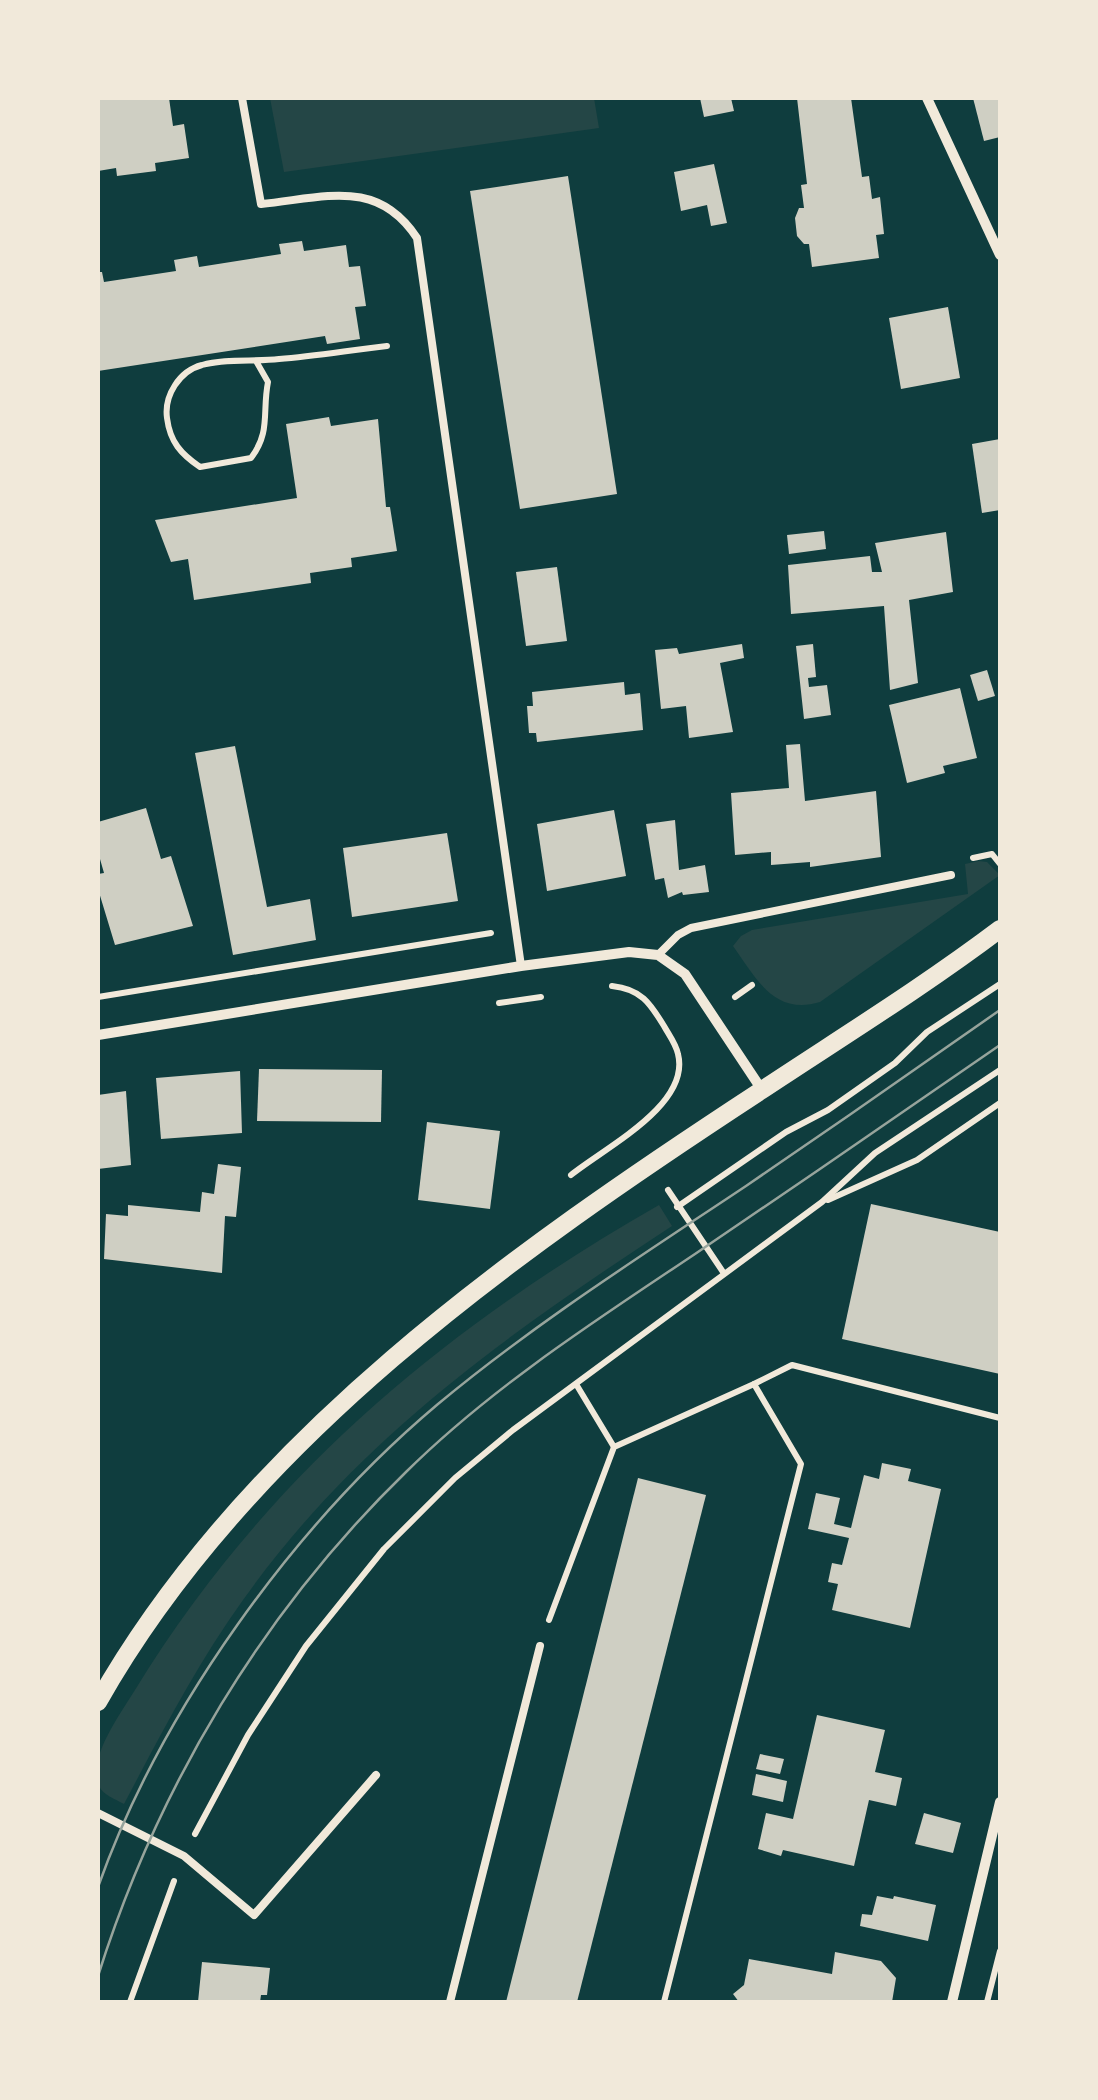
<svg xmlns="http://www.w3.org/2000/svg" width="1098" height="2100" font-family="'Alegreya Sans',sans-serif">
<rect width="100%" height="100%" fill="#0f3d3e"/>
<g fill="#244646">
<polygon points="270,98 594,98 599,128 284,172"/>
<path d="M979 861 987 862 1000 875 820 1002C774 1016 756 978 733 946L741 936 752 930 968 894 965 864Z"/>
<path d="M659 1205 672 1226C509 1333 358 1438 243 1600 197 1664 161 1734 124 1804 115 1799 103 1795 99 1786 86 1760 121 1713 135 1690 265 1477 444 1328 659 1205Z"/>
</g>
<g fill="#cfcfc3">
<polygon points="98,98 169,98 173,126 184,124 189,158 155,163 156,171 117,176 116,168 98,171"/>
<polygon points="700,98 731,98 734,111 704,117"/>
<polygon points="797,98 851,98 862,177 869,176 872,199 880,197 884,234 876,235 879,258 812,267 809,244 804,244 797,236 795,218 799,208 804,208 801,185 807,184"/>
<polygon points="973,98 1000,98 1000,137 984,141"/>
<polygon points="714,164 727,223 711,226 707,205 681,211 674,172"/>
<polygon points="568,176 617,494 520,509 470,191"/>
<polygon points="302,241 304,251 346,245 349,267 360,266 366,306 355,307 360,339 327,344 325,336 98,371 98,272 102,272 104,282 176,271 174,260 197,256 199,267 281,254 279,244"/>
<polygon points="948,307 960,378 901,389 889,318"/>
<polygon points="329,417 331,426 378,419 386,507 390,507 397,551 351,558 352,567 310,573 311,583 194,600 188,559 171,562 155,520 297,498 286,424"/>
<polygon points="1000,439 1000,510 982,513 972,444"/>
<polygon points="824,531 826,549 789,554 787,535"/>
<polygon points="946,532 953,592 909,600 918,683 890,690 884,606 791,614 788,565 870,556 872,572 882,572 875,543"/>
<polygon points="557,567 567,641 526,646 516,572"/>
<polygon points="742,644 744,658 720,663 733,732 689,738 686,706 661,709 655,650 677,648 679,654"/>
<polygon points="813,644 816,677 808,678 809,687 827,685 831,715 804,719 796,646"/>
<polygon points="987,670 995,696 978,701 970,675"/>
<polygon points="624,682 625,695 640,693 643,730 537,742 536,733 529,733 527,706 533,706 532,692"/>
<polygon points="960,688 977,758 943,766 945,773 907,783 889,705"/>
<polygon points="800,744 805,801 876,791 881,857 810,867 810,862 771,865 771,852 735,855 731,793 789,788 786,745"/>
<polygon points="235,746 267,907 310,899 316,940 233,955 195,753"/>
<polygon points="146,808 161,859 171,856 193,926 115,945 98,889 98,874 104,873 98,852 98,822"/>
<polygon points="614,810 626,876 547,891 537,824"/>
<polygon points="675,820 679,870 705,865 709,892 683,895 682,892 668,898 664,878 655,880 646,824"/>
<polygon points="447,833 458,901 352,917 343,848"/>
<polygon points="259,1069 382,1070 381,1122 257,1121"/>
<polygon points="240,1071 242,1133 161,1139 156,1078"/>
<polygon points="126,1091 131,1165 98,1169 98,1095"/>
<polygon points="427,1122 500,1131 490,1209 418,1200"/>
<polygon points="218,1164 241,1167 236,1217 225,1216 222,1273 104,1259 106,1214 128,1216 128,1205 200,1212 202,1192 214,1194"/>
<polygon points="871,1204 1000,1232 1000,1374 842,1339"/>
<polygon points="882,1463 911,1469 908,1481 941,1489 910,1628 832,1610 838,1584 828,1582 832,1563 842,1565 849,1538 808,1529 816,1493 840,1498 834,1524 851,1528 864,1475 879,1479"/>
<polygon points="638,1478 706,1495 577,2002 506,2002"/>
<polygon points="817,1715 885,1730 875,1772 902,1778 896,1806 869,1800 854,1866 783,1850 781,1856 758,1849 766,1813 793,1819"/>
<polygon points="760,1754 784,1759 780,1774 756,1769"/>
<polygon points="756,1774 787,1781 783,1802 752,1795"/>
<polygon points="924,1813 961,1823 953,1853 915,1844"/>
<polygon points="877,1896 893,1899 894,1896 936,1905 928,1941 860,1926 862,1914 872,1915"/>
<polygon points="835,1952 881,1961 896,1978 892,2002 739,2002 733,1994 744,1985 749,1959 832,1974"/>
<polygon points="202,1962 270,1968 267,1995 261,1995 260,2002 198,2002"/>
</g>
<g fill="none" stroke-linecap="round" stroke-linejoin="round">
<g stroke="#f1e9da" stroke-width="6">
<path d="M256 361 268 382C262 412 271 432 251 458L200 467C181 454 170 442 167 418 164 396 179 371 202 365 225 358 255 362 279 359 315 356 351 350 387 346"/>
<polyline points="973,858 992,854 1000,864"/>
<polyline points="98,997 491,933"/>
<polyline points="735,997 752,985"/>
<polyline points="499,1003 541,997"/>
<path d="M571 1175C604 1148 691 1105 678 1054 676 1044 669 1035 664 1026 650 1003 641 989 612 986"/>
<polyline points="668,1190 723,1272"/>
<polyline points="828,1200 917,1160 1000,1103"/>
<polyline points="677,1207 786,1132 828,1110 895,1063 927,1032 1000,984"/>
<polyline points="576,1384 614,1447"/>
<polyline points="549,1620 614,1447 754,1384"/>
<polyline points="195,1834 248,1735 306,1646 384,1549 455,1478 513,1430 822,1202 875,1153 1000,1070"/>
<polyline points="130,2002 174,1881"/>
<polyline points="664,2002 801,1464 754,1384 792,1365 1000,1418"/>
<polyline points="987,2002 1000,1951"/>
</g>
<g stroke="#f1e9da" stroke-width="8">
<path d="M242 98 261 204C324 198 377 177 417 238L521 966"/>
<polyline points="658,955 678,935 691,928 951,875"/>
<polyline points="98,1813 184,1856 254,1915 376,1775"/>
<polyline points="450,2002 540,1646"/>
</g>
<g stroke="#f1e9da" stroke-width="10">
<polyline points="927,98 1000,255"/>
<polyline points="98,1035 521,966 629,952 658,955 685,974 762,1090"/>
<polyline points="952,2002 1000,1802"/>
</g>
<path stroke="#f1e9da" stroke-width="18" d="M98 1702C246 1440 514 1252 762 1090 842 1037 923 987 1000 929"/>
<g stroke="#97a49c" stroke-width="2.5">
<path d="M98 1887C161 1710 294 1525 438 1404 534 1324 641 1256 746 1186 831 1128 916 1069 1000 1010"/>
<path d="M98 1976C158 1786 263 1611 406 1472 492 1387 595 1321 695 1254 797 1185 899 1115 1000 1045"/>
</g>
</g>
<rect width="1098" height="2100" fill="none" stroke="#f1e9da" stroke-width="200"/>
</svg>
